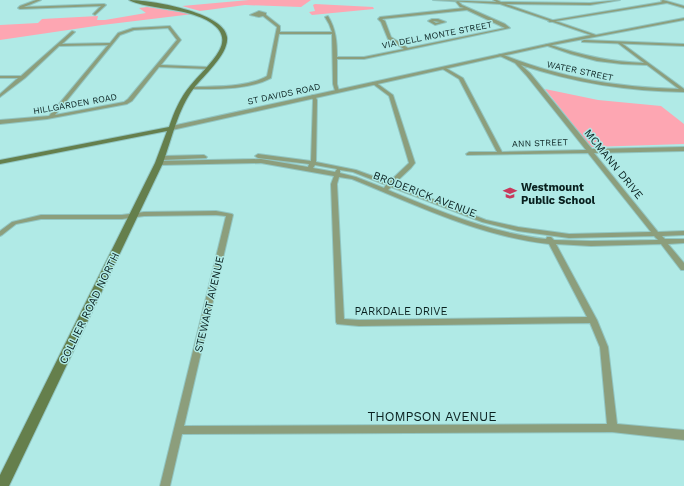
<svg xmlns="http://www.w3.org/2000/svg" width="684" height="486" font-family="'Work Sans',sans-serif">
<rect width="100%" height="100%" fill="#b0eae6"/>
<g fill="#fda6b2">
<polygon points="249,0 311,0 301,7 245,5 200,11 182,6"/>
<polygon points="315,4 373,7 374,9 312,15 309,12 315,11 313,5"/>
<polygon points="147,7 193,14 102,25 0,40 0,25 38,23 42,19 98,16 97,20 105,20 146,13 139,8"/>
<polygon points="545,89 598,100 661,106 684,124 684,144 591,147"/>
</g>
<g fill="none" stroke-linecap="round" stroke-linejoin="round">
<g stroke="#92c6c2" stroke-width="2">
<g id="minor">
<polygon points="36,0 41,0 24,7 104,4 106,5 95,15 93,14 101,6 20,9 18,8 20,6"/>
<polygon points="493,0 497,0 501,2 590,3 620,0 590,5 500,4"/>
<polygon points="663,0 684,6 684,8 667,3 550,22 548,21 662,2 661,1"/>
<path d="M458 1 462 5 505 24 510 28 364 59H337V84L339 91 337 92 335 91 333 84 332 34H279L271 78C249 90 215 89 191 89L189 88 191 87C214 86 247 88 267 76L277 27 263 16 259 17 250 15 259 11 266 13V15L280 26V32H332L329 24 325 17 328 16C336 29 337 42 337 57H364L404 49 388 39 381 22 378 19 380 17 464 8 460 7 456 2ZM467 10 505 28 408 48 391 37 385 21 382 19Z"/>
<path d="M432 19H438L446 22 435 25 428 21ZM433 21 440 22 436 23Z"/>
<path d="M170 26 181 40 161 65 208 67 210 68 209 69 159 67 132 101 127 104 47 119 0 124V120L49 116 108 45 59 46 25 78 0 97V94L18 78H0V76H21L72 31 75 32 62 44 110 43 118 33 133 28ZM168 28 177 40 128 99 124 102 55 115 120 35 134 30Z"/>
<path d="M620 42 684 89V92C627 91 575 83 521 65L530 73 592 149 684 147V151L594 153 658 232 684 231V235L662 236 665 239H684V243L668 244 684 263V270H681L661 244 591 246 556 244 597 320 608 347 617 424 684 430V440L612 432 182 434 170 486H160L226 216 216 215 144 216 122 219H41L16 224 2 235 0 236V231L12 222 41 215H122L144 212 216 211 232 214 233 215 184 426 607 424 600 347 590 323 359 326 337 324 336 322 331 184 334 176 261 163 159 165 156 163 159 161 261 159 308 167 309 164 258 158 255 156 258 154 311 161 313 100 311 96 313 95H315L317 100 316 162 356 170 389 182 409 163 389 96 373 84V82H375L393 95 415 163 411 168 394 184 486 220 518 227 569 234 651 232 588 153 467 155 466 154 469 152H497L459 79 441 68 444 67 463 78 502 152 586 150 526 75 515 63 498 55 501 54C561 78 615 87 679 89L647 65 622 64 597 61 571 54 545 45 548 44C580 55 610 62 644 63L619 44 618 43ZM315 165 337 169 335 172 313 168ZM340 170 353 172 386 185 384 188 356 177 340 173ZM339 177 352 179C416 205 479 236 549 244L587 317 359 320 344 319 337 184ZM391 187 482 222 518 231 569 238 654 236 658 240 591 241 554 240 551 237H547L546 239C491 233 439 211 388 190Z"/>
<polygon points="204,155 207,157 206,158 162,160 159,158 162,156"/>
</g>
</g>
<g stroke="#92c6c2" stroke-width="2">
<g id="tertiary">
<polygon points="433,0 500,2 596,35 684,18 684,20 547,46 172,130 169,128 172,126 547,44 591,35 500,4"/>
<polygon points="584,40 684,44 684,46 582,42 582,41"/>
</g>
</g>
<g stroke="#92c6c2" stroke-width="2">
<path id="secondary" d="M129 0C150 0 224 12 227 37 229 54 204 75 194 88 178 109 172 138 163 163L9 486H0V475L155 163 167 131 0 164V160L169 127C174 112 180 98 190 86 198 76 213 62 219 51 231 30 208 19 191 14 173 8 145 8 129 0Z"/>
</g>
<use href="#minor" fill="#8c9e7c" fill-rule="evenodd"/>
<use href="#tertiary" fill="#8c9e7c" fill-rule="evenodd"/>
<use href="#secondary" fill="#657f4c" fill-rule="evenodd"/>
</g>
<defs>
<g id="school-bare" transform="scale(1.08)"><path d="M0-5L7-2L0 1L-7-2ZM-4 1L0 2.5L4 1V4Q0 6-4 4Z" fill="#c8395c" stroke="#b0eae6" stroke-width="2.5" paint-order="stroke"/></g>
</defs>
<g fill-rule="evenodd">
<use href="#school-bare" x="510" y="193"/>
</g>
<g text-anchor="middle" stroke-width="3" stroke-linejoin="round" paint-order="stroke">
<g font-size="9" fill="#09201f" stroke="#b0eae6">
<text transform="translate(437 35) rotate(-11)" y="3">VIA DELL MONTE STREET</text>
<text transform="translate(580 71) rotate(12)" y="3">WATER STREET</text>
<text transform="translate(284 94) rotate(-12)" y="3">ST DAVIDS ROAD</text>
<text transform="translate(75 104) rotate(-10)" y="3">HILLGARDEN ROAD</text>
<text transform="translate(540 143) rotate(-2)" y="3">ANN STREET</text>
</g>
<g font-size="11" fill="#09201f" stroke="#b0eae6">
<text transform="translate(614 164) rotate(51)" y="4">MCMANN DRIVE</text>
<text transform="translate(425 194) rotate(21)" y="4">BRODERICK AVENUE</text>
<text transform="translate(209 304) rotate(-77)" y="4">STEWART AVENUE</text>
<text transform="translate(89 308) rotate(-64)" y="4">COLLIER ROAD NORTH</text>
<text x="401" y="315">PARKDALE DRIVE</text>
</g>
<g font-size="11" font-weight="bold" fill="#09201f" stroke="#b0eae6" text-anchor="start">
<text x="521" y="191">Westmount<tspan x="521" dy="13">Public School</tspan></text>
</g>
<g font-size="13" fill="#09201f" stroke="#b0eae6">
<text x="432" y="421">THOMPSON AVENUE</text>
</g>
</g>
</svg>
